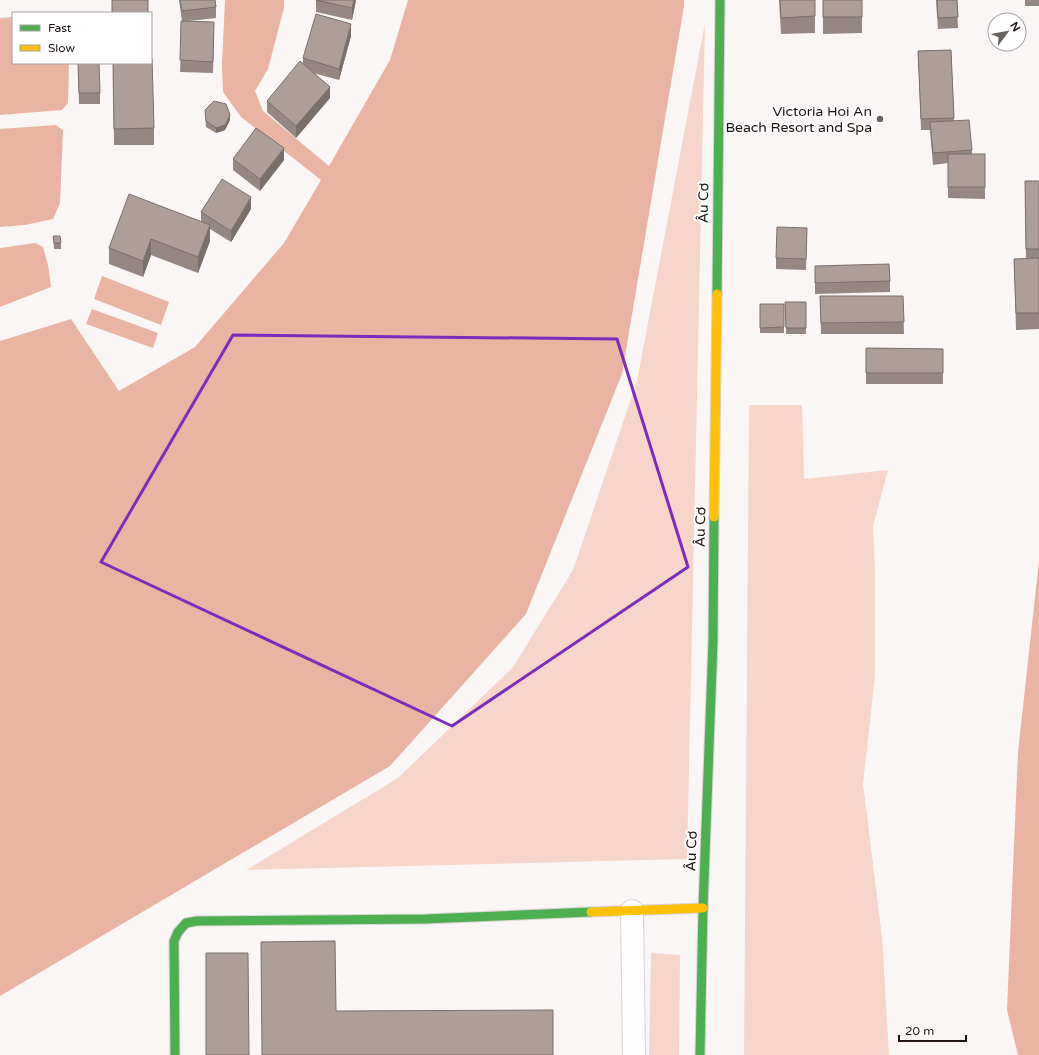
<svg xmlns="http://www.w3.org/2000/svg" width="1039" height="1055" font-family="'Varela Round',sans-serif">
<rect width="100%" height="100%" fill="#f9f6f5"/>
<g fill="#f7d5ca">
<polygon points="705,23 687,859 246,870 398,778 513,667 573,570 637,381"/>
<polygon points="749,405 802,405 804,479 888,470 873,526 875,569 875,675 863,784 882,937 889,1055 744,1055"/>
<polygon points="651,953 680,955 679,1055 649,1055"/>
</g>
<g fill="#eab4a2">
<polygon points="225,0 284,0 284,8 268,69 255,91 263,111 329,166 390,60 408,0 684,0 684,6 622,374 526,614 390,766 0,996 0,341 71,319 119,391 195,347 284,243 321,180 241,117 223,92 222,64"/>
<polygon points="13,17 13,63 69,63 68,103 62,110 0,115 0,18"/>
<polygon points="56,125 63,130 60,203 53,219 25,225 0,227 0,129"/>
<polygon points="35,243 43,247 48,265 51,287 0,307 0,248"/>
<polygon points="102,276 169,302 161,325 94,299"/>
<polygon points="92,309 158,333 153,348 86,324"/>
<polygon points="1039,561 1039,1055 1018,1055 1007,1010 1018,752"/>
</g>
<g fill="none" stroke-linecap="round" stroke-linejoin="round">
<g stroke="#d9d2d0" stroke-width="24">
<polyline id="street" points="632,911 634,1055"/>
</g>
<g stroke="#d9d2d0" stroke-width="11">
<g id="fast">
<polyline points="717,294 720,0"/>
<polyline points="175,1055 174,941 178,932 186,923 197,921 425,919 591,912"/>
<polyline points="700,1055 703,908 713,641 714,517"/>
</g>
</g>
<g stroke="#d9d2d0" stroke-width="11">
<g id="slow">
<polyline points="714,517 717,294"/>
<polyline points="591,912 703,908"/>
</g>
</g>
<use href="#street" stroke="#fefefe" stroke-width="22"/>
<use href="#fast" stroke="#4caf50" stroke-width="9"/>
<use href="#slow" stroke="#ffc107" stroke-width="9"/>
</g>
<g fill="#958884">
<polygon points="179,0 215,0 216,7 216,18 189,21 214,34 213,73 180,72 182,21"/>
<polygon points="316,0 356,0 352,20 316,12"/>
<polygon points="779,0 815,0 815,33 781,34"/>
<polygon points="823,0 862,0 862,33 823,34"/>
<polygon points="936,0 957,0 958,28 938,29"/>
<rect x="1025" y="0" width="14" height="6"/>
<polygon points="351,36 339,80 313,73 330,98 296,138 267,112 267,101 303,64 303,58"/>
<polygon points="951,50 954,121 972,150 972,154 985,154 985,199 948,198 948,163 933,165 930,130 921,130 918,51"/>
<polygon points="78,63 100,93 100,104 79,104"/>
<polygon points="113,63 154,128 154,145 114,145"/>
<polygon points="205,110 230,120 225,130 216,133 206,127"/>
<polygon points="233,159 284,160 260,191 233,170"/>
<polygon points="1025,181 1039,181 1039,329 1016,330 1014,259 1026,259"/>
<polygon points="251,209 231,242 210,229 210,241 198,273 151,255 143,277 109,264 109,248 201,221 201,212"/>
<polygon points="53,236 61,243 61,249 54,249"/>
<polygon points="807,240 806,270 776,269 776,258"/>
<polygon points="815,266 890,281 890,292 815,294"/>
<polygon points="903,296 904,334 821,334 820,297"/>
<polygon points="785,302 806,302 806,334 786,334"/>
<rect x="760" y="304" width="24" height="29"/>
<polygon points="866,348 943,349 943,384 866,384"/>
</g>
<g fill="#796f6b">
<polygon points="354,0 356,0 352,20 352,8"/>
<polygon points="351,24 351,36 339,80 339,69"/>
<polygon points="330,87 330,98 296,138 296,126"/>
<polygon points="230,115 230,120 225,130 216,133 216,128"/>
<polygon points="284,148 284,160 260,191 260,179"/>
<polygon points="251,197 251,209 231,242 231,231"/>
<polygon points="210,225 210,241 198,273 198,257"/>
<polygon points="151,239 151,255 143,277 143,261"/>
</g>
<g fill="#ad9e99" stroke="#796f6b">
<rect x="112" y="0" width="36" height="13"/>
<polygon points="180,0 215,0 216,7 182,11"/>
<polygon points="316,0 354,0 352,8"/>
<polygon points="780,0 815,0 815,16 781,18"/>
<rect x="823" y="0" width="39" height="17"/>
<polygon points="937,0 957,0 958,17 938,18"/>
<polygon points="316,14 351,24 339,69 303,58"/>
<polygon points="181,21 214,22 213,62 180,60"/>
<polygon points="951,50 954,118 921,119 918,51"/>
<polygon points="151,58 152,58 154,128 114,129 113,63 151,63"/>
<polygon points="300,61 330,87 296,126 267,101"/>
<polygon points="78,63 99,63 100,93 79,93"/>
<polygon points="214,101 226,104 230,115 225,125 216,128 206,121 205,110"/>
<polygon points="969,120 972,150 933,153 930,122"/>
<polygon points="256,128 284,148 260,179 233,159"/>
<rect x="948" y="154" width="37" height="33"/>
<polygon points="222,179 251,197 231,231 201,212"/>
<polygon points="1025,181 1039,181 1039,249 1026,249"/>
<polygon points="129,194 210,225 198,257 151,239 143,261 109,248"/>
<polygon points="777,227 807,228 806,259 776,258"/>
<polygon points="53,236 60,236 61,243 54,243"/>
<polygon points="1039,258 1039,313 1016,313 1014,259"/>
<polygon points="889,264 890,281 815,283 815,266"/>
<polygon points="820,296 903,296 904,322 821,323"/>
<polygon points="785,302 806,302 806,328 786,328"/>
<polygon points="760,304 784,304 784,327 760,328"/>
<polygon points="866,348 943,349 943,373 866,373"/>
<polygon points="335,941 336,1011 553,1010 553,1055 262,1055 261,942"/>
<polygon points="206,953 248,953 249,1055 206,1055"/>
</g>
<path fill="none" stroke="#7b2cbf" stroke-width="3" stroke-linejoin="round" d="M233 335 617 339 688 567 452 726 101 562Z"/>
<circle fill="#6b6361" stroke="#fff" stroke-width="1.5" cx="880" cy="119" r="4"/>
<g text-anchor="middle" stroke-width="4" stroke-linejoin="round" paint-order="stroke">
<g font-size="14" fill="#1f1411" stroke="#fff" text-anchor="end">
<text x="872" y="116">Victoria Hoi An<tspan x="872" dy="16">Beach Resort and Spa</tspan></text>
</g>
<g font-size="14" fill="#1f1411" stroke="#fff">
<text transform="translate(703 203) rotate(-89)" y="5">Âu Cơ</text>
<text transform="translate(700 527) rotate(-89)" y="5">Âu Cơ</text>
<text transform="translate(691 851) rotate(-88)" y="5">Âu Cơ</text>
</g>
</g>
<rect x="12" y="12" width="140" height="52" fill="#ffffff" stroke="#a5a1a0"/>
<rect x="20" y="25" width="20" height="6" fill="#4caf50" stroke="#a5a1a0"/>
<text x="48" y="32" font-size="12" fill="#1f1411">Fast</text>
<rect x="20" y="45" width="20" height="6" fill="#ffc107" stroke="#a5a1a0"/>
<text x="48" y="52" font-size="12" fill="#1f1411">Slow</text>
<g transform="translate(1007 32) rotate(58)"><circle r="19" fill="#ffffff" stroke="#a5a1a0"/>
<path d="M0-3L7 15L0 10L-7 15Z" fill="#6b6361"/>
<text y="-6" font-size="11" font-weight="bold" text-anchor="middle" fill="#1f1411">N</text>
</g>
<path d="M899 1035v6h67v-6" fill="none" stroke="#1f1411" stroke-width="2"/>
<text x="905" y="1035" font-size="12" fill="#1f1411" stroke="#ffffff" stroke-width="3" paint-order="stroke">20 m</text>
</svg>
